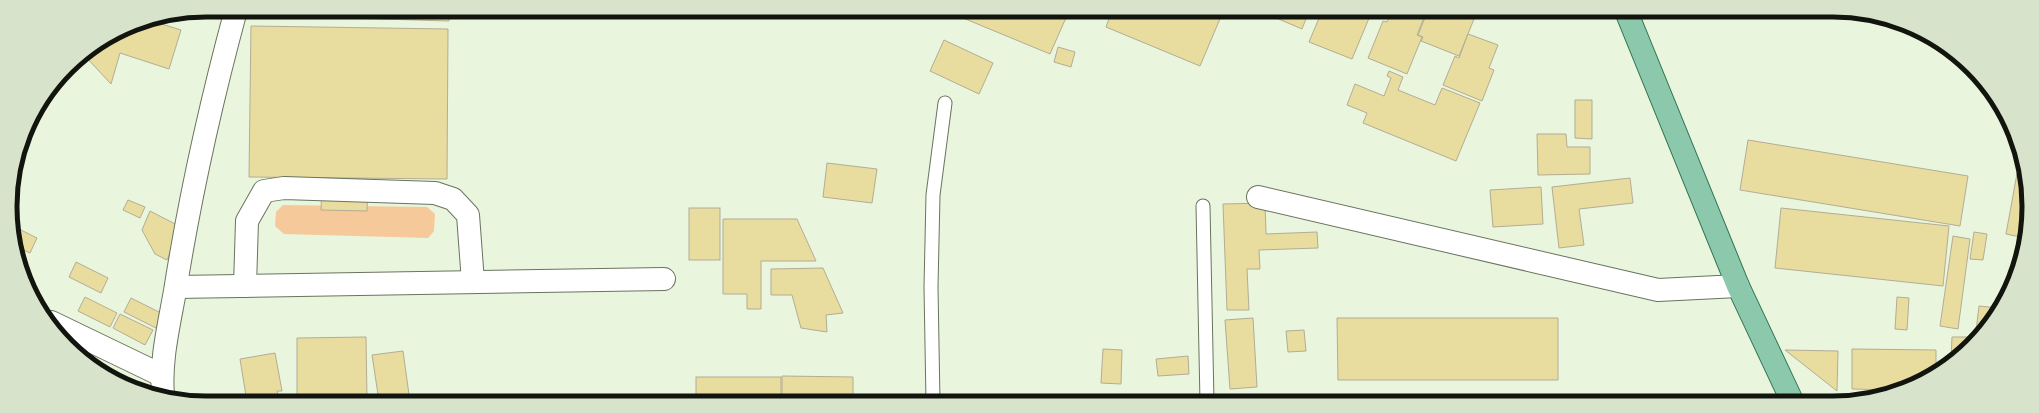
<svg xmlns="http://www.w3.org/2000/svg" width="2039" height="413" font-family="Manrope,sans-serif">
<rect width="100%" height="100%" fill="#e9f5dd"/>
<polygon fill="#f6c99b" points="283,205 427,207 435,214 434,231 428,238 284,234 275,226 276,212"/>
<g fill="#e9dc9f" stroke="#b2ad95">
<polygon points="245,10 450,10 449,21 244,15"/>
<polygon points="946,11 1069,11 1050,54"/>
<polygon points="1112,11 1214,11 1222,14 1200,66 1106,27"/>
<polygon points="1260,11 1309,11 1302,29"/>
<polygon points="1322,11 1372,11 1352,59 1309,42"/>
<polygon points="1392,11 1415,11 1425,15 1417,35 1422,37 1407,74 1368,58 1383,21 1387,22"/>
<polygon points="1423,11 1456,11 1474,19 1459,56 1421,41 1423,37 1418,35 1426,15 1422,14"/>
<polygon points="152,21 181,30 169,69 120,53 111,84 85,56 132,25"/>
<polygon points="251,26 448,29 447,179 249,177"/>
<polygon points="1468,34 1498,45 1489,68 1494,70 1482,101 1443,85 1455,56 1459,58"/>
<polygon points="944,40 993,63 979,94 930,71"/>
<polygon points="1058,47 1075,52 1071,67 1054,62"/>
<polygon points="1389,71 1403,77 1398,90 1435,105 1442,88 1480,103 1456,161 1363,123 1367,113 1347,105 1355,84 1384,96 1391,78 1387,76"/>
<polygon points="1575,100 1592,100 1592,139 1575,138"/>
<polygon points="1537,134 1566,134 1567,147 1590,147 1590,174 1538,175"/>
<polygon points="1748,140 1968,176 1960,226 1740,190"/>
<polygon points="827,163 877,169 872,203 823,197"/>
<polygon points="2018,168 2023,169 2027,232 2025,238 2006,234"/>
<polygon points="322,178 368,179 367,211 321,210"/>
<polygon points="1630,178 1633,203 1579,209 1584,245 1559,248 1552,187"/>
<polygon points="1541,187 1543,224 1493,227 1490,190"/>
<polygon points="128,200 145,207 140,218 123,210"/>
<polygon points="1265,203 1266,234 1317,232 1318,248 1259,250 1260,269 1247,269 1249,310 1227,310 1223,204"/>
<rect x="689" y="208" width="31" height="52"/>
<polygon points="1781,208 1949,226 1943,286 1775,268"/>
<polygon points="150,211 181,227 167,260 155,254 142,230"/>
<polygon points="723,219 797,219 816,261 761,261 761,309 747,309 747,294 723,294"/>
<polygon points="15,227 37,238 30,253 17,247"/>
<polygon points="1974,232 1987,234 1983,260 1970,259"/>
<polygon points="1953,236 1970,239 1958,329 1940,326"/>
<polygon points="76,262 108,278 101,293 69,277"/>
<polygon points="823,268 843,313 826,315 827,332 801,328 792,295 771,295 771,269"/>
<polygon points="85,297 117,313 110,327 78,311"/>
<polygon points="1897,297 1909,298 1907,330 1895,329"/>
<polygon points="131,298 163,314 156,328 124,312"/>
<polygon points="1979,306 1999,308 1981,331 1976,331"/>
<polygon points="120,314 153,330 145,345 113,328"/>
<polygon points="1253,318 1257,387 1230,389 1225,320"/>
<polygon points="1337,318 1558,318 1558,380 1338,380"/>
<polygon points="1304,330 1306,351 1288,352 1286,331"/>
<polygon points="366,337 367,401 297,401 297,338"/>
<polygon points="1952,337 1977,337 1971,346 1951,360"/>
<polygon points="1103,349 1122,350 1121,384 1101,383"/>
<polygon points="1852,349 1936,350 1936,371 1919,383 1894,390 1852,389"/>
<polygon points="1785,350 1838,351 1837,391"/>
<polygon points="403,351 410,402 379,401 372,355"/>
<polygon points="275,353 282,391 277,391 279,401 257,401 256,395 246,396 240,359"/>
<polygon points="1188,356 1189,374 1158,376 1156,359"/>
<polygon points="782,376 853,377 853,402 782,402"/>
<rect x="696" y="377" width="85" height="25"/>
</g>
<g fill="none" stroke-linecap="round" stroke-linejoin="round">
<g stroke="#69745f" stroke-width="15">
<g id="service">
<polyline points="1203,206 1207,402"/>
<polyline points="933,402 931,287 933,195 945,103"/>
</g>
</g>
<g stroke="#69745f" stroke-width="24">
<g id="minor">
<polyline points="1258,197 1658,290 1738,286"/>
<polyline points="245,286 247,221 264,191 284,188 435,193 453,199 468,215 473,282"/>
<polyline points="176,287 664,279"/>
<polyline points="51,322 161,375"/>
<path d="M163 395C160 361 169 325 175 291 190 196 211 102 236 10"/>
</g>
</g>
<g stroke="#307351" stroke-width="24">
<polyline id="primary" points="1626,11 1738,286 1793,403"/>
</g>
<use href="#service" stroke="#fff" stroke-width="13"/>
<use href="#minor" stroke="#fff" stroke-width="22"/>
<use href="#primary" stroke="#8cc9ac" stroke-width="22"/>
</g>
<path d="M0 0H2039V413H0ZM206 17H1833A189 189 0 0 1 2022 206V207A189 189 0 0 1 1833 396H206A189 189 0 0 1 17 207V206A189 189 0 0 1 206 17Z" fill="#d8e3cc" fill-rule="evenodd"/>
<path fill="none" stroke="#11150d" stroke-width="5" d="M206 17H1833A189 189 0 0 1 2022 206V207A189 189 0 0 1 1833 396H206A189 189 0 0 1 17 207V206A189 189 0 0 1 206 17Z"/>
</svg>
